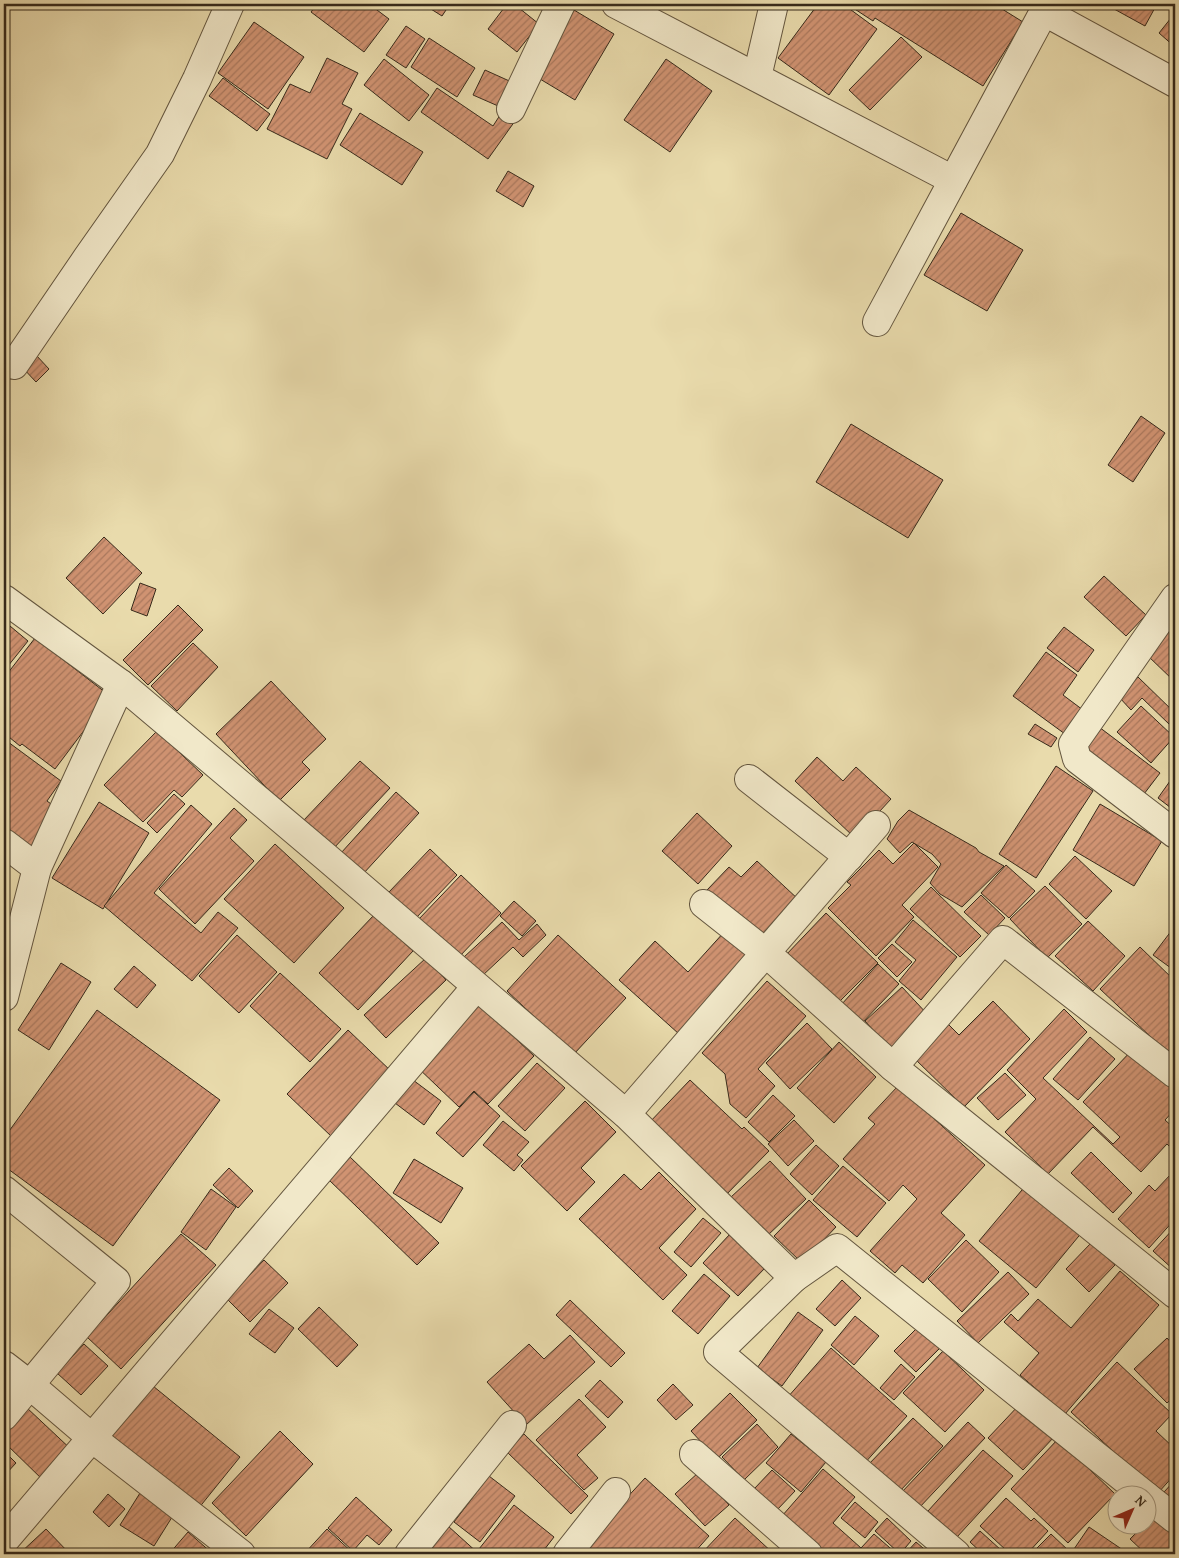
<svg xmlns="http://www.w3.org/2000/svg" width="1179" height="1558" font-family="'Gentium Book Plus',serif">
<defs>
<pattern id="building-hatch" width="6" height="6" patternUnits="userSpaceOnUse" patternTransform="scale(1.25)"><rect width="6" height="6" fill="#d09372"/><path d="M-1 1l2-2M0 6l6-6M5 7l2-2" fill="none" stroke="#aa785d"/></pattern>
</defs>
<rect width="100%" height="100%" fill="#e9dbac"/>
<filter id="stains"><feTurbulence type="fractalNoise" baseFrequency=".004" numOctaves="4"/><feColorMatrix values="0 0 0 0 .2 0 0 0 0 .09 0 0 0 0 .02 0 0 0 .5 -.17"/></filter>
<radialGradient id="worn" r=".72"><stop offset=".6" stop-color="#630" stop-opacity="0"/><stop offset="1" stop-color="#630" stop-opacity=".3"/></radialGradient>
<g fill="url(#building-hatch)" stroke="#372a1b">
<polygon points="317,4 369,4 389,19 364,52 311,12"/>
<polygon points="423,4 450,4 442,16"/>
<polygon points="507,4 514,4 539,24 517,52 488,29"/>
<polygon points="818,4 843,4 877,29 829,95 778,58"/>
<polygon points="847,4 994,4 1023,22 983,86 875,18 873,21"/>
<polygon points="1105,4 1157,4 1145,26"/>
<polygon points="574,10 614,34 575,100 535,76"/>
<polygon points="1175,13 1175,47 1159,33"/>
<polygon points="254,22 304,57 268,109 218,73"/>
<polygon points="406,26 425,39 406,68 386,55"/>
<polygon points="901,37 922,57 870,110 849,90"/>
<polygon points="429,38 475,68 457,97 411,67"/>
<polygon points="327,58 358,73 342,104 352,109 327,159 267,129 290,84 310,93"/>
<polygon points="384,59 429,95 409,121 364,85"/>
<polygon points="666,59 712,91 670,152 624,120"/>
<polygon points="485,70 516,84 505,109 473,95"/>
<polygon points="223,78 270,114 257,131 209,96"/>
<polygon points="437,88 493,126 502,112 515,121 488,159 421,112"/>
<polygon points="360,113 423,152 402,185 340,145"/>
<polygon points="508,171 534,186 523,207 496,191"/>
<polygon points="961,213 1023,250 987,311 924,275"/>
<polygon points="36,355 49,369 36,382 22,367"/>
<polygon points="1141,416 1165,433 1133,482 1108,465"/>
<polygon points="851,424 943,480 908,538 816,482"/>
<polygon points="104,537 142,573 103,614 66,578"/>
<polygon points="1104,576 1146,615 1126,636 1084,597"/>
<polygon points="140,583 156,589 147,616 131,610"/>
<polygon points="178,605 203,630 148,685 123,660"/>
<polygon points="4,621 28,641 4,671"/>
<polygon points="1175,624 1175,682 1147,655"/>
<polygon points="1064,627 1094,650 1078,672 1047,648"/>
<polygon points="35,638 110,696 55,769 22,744 20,746 4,733 4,678"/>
<polygon points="193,643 218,667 177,711 151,686"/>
<polygon points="1046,652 1077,675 1063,695 1083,710 1065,734 1013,696"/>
<polygon points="1138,677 1175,713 1175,719 1170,725 1142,698 1131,710 1119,697"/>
<polygon points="271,681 326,739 302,762 310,770 279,801 216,734"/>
<polygon points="1141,706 1174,737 1151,763 1117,732"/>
<polygon points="1035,724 1057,738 1051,747 1028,734"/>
<polygon points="1099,727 1160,773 1144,794 1083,749"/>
<polygon points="157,731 203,775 182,797 174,790 143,822 104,785"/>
<polygon points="4,739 61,781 47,801 62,812 32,851 4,830"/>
<polygon points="817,757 843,781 856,767 891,799 855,838 795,781"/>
<polygon points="360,761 390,788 333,849 303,821"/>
<polygon points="1056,766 1093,791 1036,878 999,854"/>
<polygon points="1175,774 1175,811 1158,798"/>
<polygon points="396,792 419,813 363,874 341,853"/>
<polygon points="174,794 185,804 157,833 147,823"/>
<polygon points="99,802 149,833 103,909 52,878"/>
<polygon points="1100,804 1162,841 1134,886 1073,850"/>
<polygon points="191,805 212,824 154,893 201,933 218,912 238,928 192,981 104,906"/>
<polygon points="234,808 247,820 230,838 254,861 195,924 159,889"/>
<polygon points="909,810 976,848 979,852 1004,866 962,907 940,894 930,883 941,864 932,854 912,842 900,853 887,839 898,821"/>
<polygon points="697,813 732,846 698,884 662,851"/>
<polygon points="914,843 938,867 902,905 914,917 876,956 828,908 851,885 847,882 879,850 893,864"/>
<polygon points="275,844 344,908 294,963 224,899"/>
<polygon points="430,849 457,875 416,918 389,892"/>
<polygon points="1075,856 1112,891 1086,919 1049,884"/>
<polygon points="757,861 799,900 761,941 707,890 729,867 741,877"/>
<polygon points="1006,865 1035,891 1009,918 981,893"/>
<polygon points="461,875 501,913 458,958 418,920"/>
<polygon points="1045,886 1082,924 1047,958 1010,919"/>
<polygon points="931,887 981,936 960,957 910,909"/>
<polygon points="981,895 1005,918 989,935 964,912"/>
<polygon points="514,901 536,921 522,936 500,916"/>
<polygon points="826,913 878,963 835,1006 784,957"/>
<polygon points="374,915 413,951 358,1010 319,973"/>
<polygon points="913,920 957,957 921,1000 899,981 916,960 895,942"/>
<polygon points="1088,921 1125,956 1093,991 1055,956"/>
<polygon points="502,922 519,940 537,924 546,935 523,957 513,947 482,976 464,957"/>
<polygon points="1175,926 1175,971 1153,955"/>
<polygon points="725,931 751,955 679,1034 619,980 655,941 688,972"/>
<polygon points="237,935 277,972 239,1013 199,976"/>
<polygon points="558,935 626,998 574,1054 507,991"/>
<polygon points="892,944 912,962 897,977 878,958"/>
<polygon points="1140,947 1175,981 1175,1049 1170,1055 1100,989"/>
<polygon points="426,958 446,980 386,1038 364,1015"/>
<polygon points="61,963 91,982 49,1050 18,1030"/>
<polygon points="878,964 899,984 861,1024 841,1005"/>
<polygon points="134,966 156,985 137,1008 114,989"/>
<polygon points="280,973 341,1029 310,1062 250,1006"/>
<polygon points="767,981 806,1016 758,1069 775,1086 746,1118 730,1104 725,1074 702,1053"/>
<polygon points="902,987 929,1016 892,1051 865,1021"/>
<polygon points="476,1001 534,1056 488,1104 474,1091 459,1107 415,1065"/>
<polygon points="993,1001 1030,1039 964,1107 913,1057 947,1023 959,1035"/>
<polygon points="1064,1009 1087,1032 1043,1078 1113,1144 1120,1137 1083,1102 1132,1050 1175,1091 1175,1109 1165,1120 1175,1129 1175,1152 1167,1144 1141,1172 1093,1127 1048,1174 1005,1132 1036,1099 1007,1070"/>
<polygon points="97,1010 220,1100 113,1246 4,1166 4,1138"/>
<polygon points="807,1023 832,1049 790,1089 766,1063"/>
<polygon points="348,1030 393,1073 332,1137 287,1094"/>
<polygon points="1090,1037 1115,1059 1078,1100 1053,1079"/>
<polygon points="839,1042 876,1077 834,1123 797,1088"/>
<polygon points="537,1063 565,1088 525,1131 498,1106"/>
<polygon points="1005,1073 1026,1095 998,1120 977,1098"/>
<polygon points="413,1080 441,1101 424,1125 395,1103"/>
<polygon points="690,1080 742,1129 744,1127 769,1151 723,1198 647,1125"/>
<polygon points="898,1086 985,1165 941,1213 965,1235 923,1283 902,1265 895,1273 870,1251 917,1199 903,1185 889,1201 843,1159 875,1124 868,1118"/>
<polygon points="474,1092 500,1116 463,1157 436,1133"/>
<polygon points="773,1095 795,1116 769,1142 748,1122"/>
<polygon points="585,1101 616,1132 581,1168 595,1182 567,1211 521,1166"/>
<polygon points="794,1120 814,1141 788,1166 768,1144"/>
<polygon points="503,1121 529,1142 517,1155 523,1160 514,1171 483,1145"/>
<polygon points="816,1145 839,1166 812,1195 790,1174"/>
<polygon points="1091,1152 1132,1193 1113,1213 1071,1173"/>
<polygon points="349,1156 439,1243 417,1265 328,1179"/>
<polygon points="414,1159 463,1188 441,1223 393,1193"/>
<polygon points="770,1161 806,1199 767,1236 731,1197"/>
<polygon points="843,1166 886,1203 857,1237 813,1200"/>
<polygon points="229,1168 253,1191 238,1208 213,1185"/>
<polygon points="659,1172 696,1209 659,1248 687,1275 663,1300 579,1219 624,1174 641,1190"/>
<polygon points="1171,1174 1175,1179 1175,1219 1149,1248 1118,1219 1149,1185 1155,1191"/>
<polygon points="1027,1184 1083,1231 1036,1288 979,1241"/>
<polygon points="211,1189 236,1207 206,1250 181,1232"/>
<polygon points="809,1200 836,1227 802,1263 774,1236"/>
<polygon points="703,1218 721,1233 691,1267 674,1252"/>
<polygon points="1175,1227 1175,1271 1153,1251"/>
<polygon points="181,1234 216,1265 121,1369 87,1337"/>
<polygon points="730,1234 766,1267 738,1296 703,1263"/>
<polygon points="966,1240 999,1272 962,1312 928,1279"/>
<polygon points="1091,1243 1115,1265 1089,1292 1066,1269"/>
<polygon points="264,1260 288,1283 250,1322 227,1299"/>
<polygon points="1120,1271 1159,1305 1065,1414 1020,1375 1039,1353 1004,1322 1011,1314 1018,1321 1038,1299 1071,1328"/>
<polygon points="1008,1272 1029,1294 978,1343 957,1321"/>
<polygon points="704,1274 730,1296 698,1334 672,1311"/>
<polygon points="842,1280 861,1298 835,1326 816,1309"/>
<polygon points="570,1300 625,1353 611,1367 556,1315"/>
<polygon points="319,1307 358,1345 337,1367 298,1329"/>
<polygon points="269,1309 294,1328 275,1353 249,1334"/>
<polygon points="798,1312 823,1330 782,1386 757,1368"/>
<polygon points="855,1316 879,1336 854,1365 831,1345"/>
<polygon points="919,1326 941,1347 916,1372 894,1351"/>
<polygon points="570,1335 595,1362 526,1425 487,1382 529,1344 544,1359"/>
<polygon points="1167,1338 1175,1347 1175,1396 1167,1403 1134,1369"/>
<polygon points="84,1344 108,1366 81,1395 57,1373"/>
<polygon points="831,1348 907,1416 863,1465 787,1398"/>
<polygon points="943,1351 984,1390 945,1432 903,1393"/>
<polygon points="1117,1362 1172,1414 1156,1431 1175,1449 1175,1474 1158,1493 1071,1412"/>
<polygon points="901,1364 915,1377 894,1400 880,1388"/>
<polygon points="600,1380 623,1402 608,1418 585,1396"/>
<polygon points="673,1384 693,1405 676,1420 657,1400"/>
<polygon points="153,1386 240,1457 198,1509 111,1436"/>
<polygon points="730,1393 757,1420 717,1459 691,1431"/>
<polygon points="579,1399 606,1427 577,1455 598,1478 584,1490 536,1440"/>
<polygon points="1020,1404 1055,1436 1023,1470 988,1438"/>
<polygon points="26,1407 75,1453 46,1483 4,1442 4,1430"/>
<polygon points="913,1418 943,1446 898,1493 868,1465"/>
<polygon points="968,1422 985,1438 918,1509 901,1493"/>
<polygon points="757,1424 778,1447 744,1480 722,1457"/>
<polygon points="280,1431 313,1464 246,1536 212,1503"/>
<polygon points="524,1434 588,1496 571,1514 507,1452"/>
<polygon points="791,1434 826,1462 801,1492 766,1463"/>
<polygon points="1058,1439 1115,1494 1068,1543 1011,1489"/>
<polygon points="983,1450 1013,1476 957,1537 928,1511"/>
<polygon points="4,1451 16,1463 4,1476"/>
<polygon points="823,1469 855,1497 833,1523 861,1548 874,1534 897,1554 826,1554 782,1516"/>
<polygon points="772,1470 795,1491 777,1510 754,1489"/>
<polygon points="699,1472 729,1505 705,1526 675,1494"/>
<polygon points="489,1476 515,1496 480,1542 454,1522"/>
<polygon points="645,1478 709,1536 693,1554 575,1554"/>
<polygon points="1175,1480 1175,1502 1164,1492"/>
<polygon points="140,1493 174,1514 154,1546 120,1525"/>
<polygon points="108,1494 125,1509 109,1527 93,1512"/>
<polygon points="356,1497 392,1530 379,1545 367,1535 353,1551 328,1528"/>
<polygon points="1006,1498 1031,1521 1034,1518 1048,1531 1027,1554 1004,1554 1007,1551 980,1526"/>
<polygon points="855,1502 878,1522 865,1538 841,1518"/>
<polygon points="514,1505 554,1537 541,1554 485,1554 479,1549"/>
<polygon points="1155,1513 1175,1532 1175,1554 1146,1554 1130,1539 1143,1526 1146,1526 1146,1522"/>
<polygon points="735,1518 774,1554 701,1554"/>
<polygon points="887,1518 911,1541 900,1554 875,1531"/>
<polygon points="448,1526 479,1554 421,1554"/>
<polygon points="1089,1527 1123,1550 1119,1554 1075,1554 1072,1552"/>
<polygon points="46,1529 70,1554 19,1554"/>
<polygon points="327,1529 354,1554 304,1554"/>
<polygon points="980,1531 1001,1550 997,1554 983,1554 970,1542"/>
<polygon points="188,1532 213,1554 169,1554"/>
<polygon points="1051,1534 1069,1551 1066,1554 1031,1554"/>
<polygon points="916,1542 930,1554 905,1554"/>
</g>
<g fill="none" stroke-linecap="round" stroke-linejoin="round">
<g stroke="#64563f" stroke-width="30">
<g id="minor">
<polyline points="616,4 953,180"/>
<polyline points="1043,11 1175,83"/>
<polyline points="757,77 774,4"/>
<polyline points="511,109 561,4"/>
<polyline points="877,322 1048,4"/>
<polyline points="14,365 87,258 160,154 197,79 230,4"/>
<polyline points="1175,598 1073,744 1077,759 1175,834"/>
<polyline points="4,599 121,684 326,857 626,1114 794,1278 837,1248 1146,1496"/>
<polyline points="749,779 849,857"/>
<polyline points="4,843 37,868"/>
<polyline points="704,904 766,953 893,1067 1175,1294"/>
<polyline points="4,997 37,868 121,684"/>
<polyline points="893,1067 1003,940 1175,1074"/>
<polyline points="626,1114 876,825"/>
<polyline points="4,1190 116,1281 4,1416"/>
<polyline points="794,1278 718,1352 956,1554"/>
<polyline points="4,1365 30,1385 92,1438 241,1554"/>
<polyline points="694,1454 808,1554"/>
<polyline points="1146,1496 1175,1519"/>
<polyline points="4,1541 476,987"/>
<polyline points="409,1554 512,1425"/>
<polyline points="567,1554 616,1492"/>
</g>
</g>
<use href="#minor" stroke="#f1e8c9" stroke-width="28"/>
</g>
<rect width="1179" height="1558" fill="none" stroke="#e9dbac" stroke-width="20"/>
<rect x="5" y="5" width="1169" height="1548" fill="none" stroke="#372a1b" stroke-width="2.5"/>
<rect x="10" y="10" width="1159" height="1538" fill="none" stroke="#372a1b"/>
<g transform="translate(1132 1510) rotate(45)"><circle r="24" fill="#f1e8c9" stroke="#a79c83"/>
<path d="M0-4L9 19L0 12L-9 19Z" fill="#8f2418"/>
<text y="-8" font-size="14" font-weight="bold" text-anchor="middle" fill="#372a1b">N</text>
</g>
<rect width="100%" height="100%" filter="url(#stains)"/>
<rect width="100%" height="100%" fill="url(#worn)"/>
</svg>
